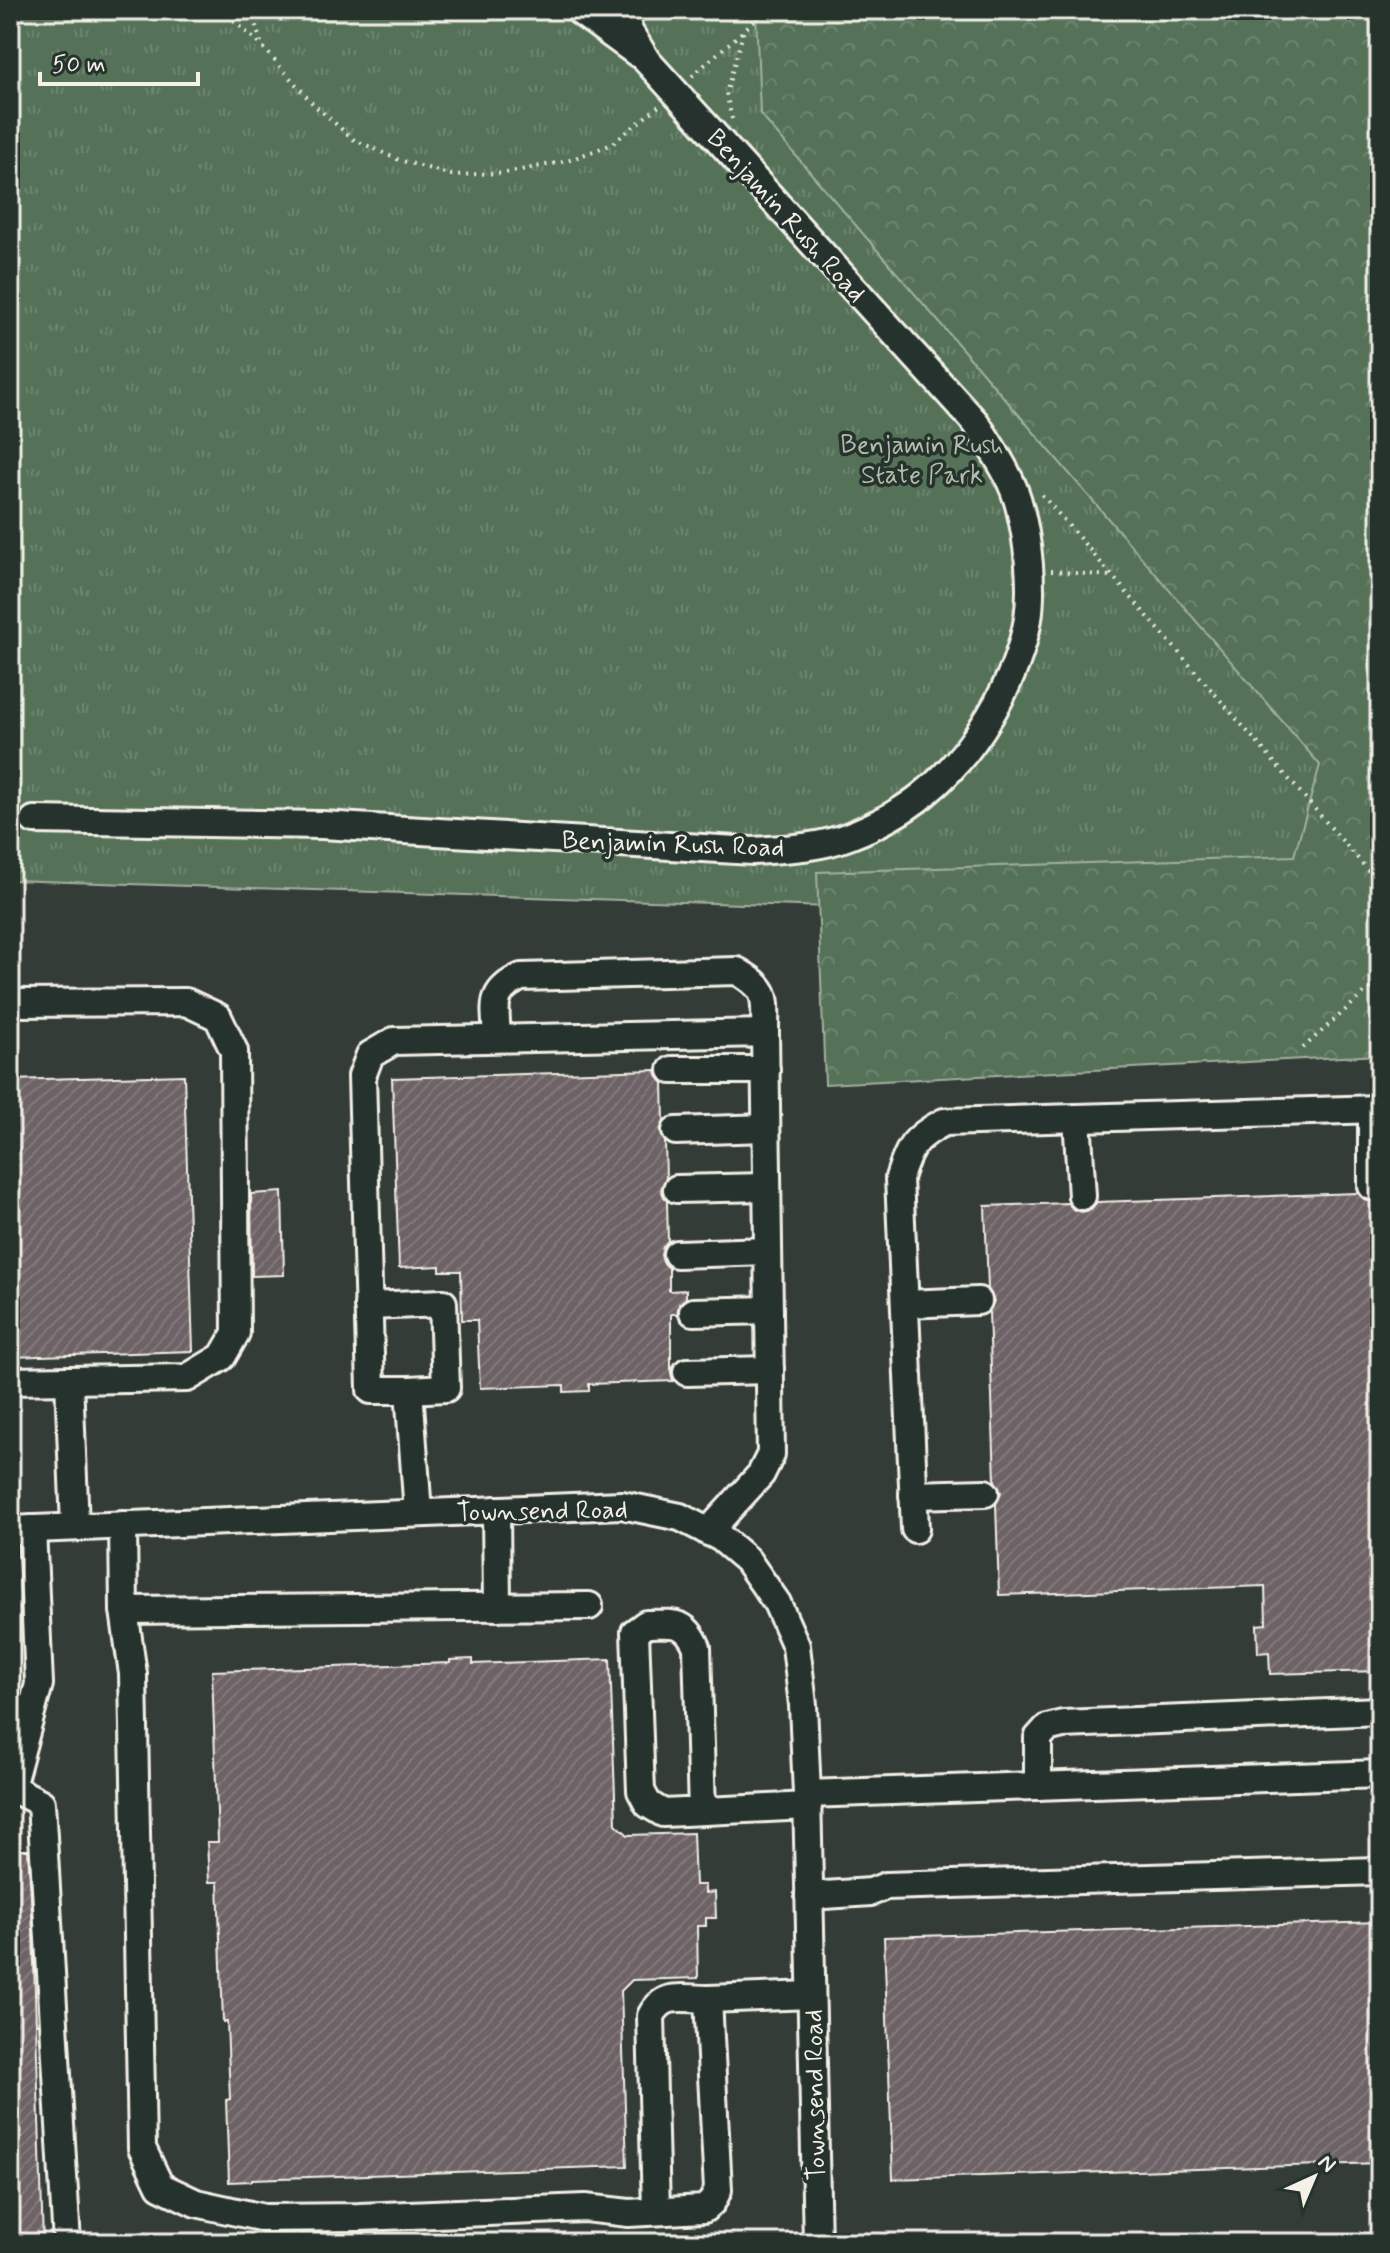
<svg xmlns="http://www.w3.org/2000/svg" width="1390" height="2253" font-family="Mynerve,sans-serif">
<defs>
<pattern id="grass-tufts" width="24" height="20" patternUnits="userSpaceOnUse" patternTransform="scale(2)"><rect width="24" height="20" fill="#557159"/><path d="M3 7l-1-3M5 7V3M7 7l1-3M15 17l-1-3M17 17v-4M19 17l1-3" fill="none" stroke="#6e8671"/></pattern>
<pattern id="forest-crowns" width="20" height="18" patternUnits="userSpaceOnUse" patternTransform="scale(2)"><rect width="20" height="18" fill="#557159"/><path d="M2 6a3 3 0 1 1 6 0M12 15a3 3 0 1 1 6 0" fill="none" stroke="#6e8671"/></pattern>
<pattern id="building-hatch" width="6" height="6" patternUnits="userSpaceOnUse" patternTransform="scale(2)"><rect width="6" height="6" fill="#6d6265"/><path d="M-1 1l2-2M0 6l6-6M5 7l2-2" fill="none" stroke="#82797b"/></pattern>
</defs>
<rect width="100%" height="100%" fill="#343c38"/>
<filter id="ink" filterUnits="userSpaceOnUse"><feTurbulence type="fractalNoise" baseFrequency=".0125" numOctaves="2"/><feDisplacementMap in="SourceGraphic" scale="16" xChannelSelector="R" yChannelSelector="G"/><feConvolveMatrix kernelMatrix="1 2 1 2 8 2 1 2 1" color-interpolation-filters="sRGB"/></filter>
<g filter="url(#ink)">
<polygon fill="url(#grass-tufts)" stroke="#a4b1a0" stroke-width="2" points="10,10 1380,10 1380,925 10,880"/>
<polygon fill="url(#forest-crowns)" stroke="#a4b1a0" stroke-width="2" points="756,10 1380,10 1380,1055 825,1084 817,872 1294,856 1320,765 760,114"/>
<g fill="url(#building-hatch)" stroke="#f4f1e8" stroke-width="2">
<polygon points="656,1070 658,1077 663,1083 664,1121 660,1131 665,1142 666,1178 661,1190 667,1201 668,1241 663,1247 661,1255 663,1262 669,1268 669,1291 686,1290 686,1298 679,1304 677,1314 671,1314 671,1373 673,1381 589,1384 589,1391 564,1392 564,1385 480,1388 477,1320 462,1320 461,1271 440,1271 440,1266 399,1268 392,1078"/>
<polygon points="184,1075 193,1351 10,1357 10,1080"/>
<polygon points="282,1192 284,1275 252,1276 251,1194"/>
<polygon points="1358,1193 1365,1200 1373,1202 1380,1200 1380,1671 1270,1674 1269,1652 1258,1653 1257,1625 1266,1624 1265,1586 999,1595 996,1504 1001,1492 995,1481 989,1312 994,1301 988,1289 985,1206 1068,1203 1074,1210 1082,1212 1090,1210 1097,1202"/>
<polygon points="473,1659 473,1664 610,1659 616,1824 628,1835 693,1833 695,1885 705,1885 705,1893 715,1892 716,1918 706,1918 706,1926 697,1926 698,1978 632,1980 621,1991 627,2166 252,2179 252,2181 229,2182 226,2100 230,2099 227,2022 223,2022 218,1882 209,1882 207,1842 218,1842 212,1671 450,1663 450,1660"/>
<polygon points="10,1850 28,1850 33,1931 43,2243 10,2243"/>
<polygon points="1380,1922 1380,2163 893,2179 884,1937"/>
</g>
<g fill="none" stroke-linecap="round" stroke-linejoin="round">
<g stroke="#f4f1e8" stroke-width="32">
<g id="minor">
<polyline points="578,10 637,53"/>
<path d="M34 820 322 825 753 851C785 849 819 848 849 836 875 826 902 812 924 794 973 755 1017 682 1028 619 1033 586 1028 541 1020 509 1013 478 993 450 976 423L647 61 627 28 629 10"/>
<polyline points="10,1003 186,1002 218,1017 234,1051 236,1333 222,1357 187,1378 10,1381"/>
<path d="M497 1038C496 1007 488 992 521 977L737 971C770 990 765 997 765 1033"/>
<polyline points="672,1070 766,1070"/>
<polyline points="1372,1110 1372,1186"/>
<polyline points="1077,1118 1082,1196"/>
<polyline points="676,1131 766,1128"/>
<polyline points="677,1189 767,1187"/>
<polyline points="677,1254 768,1251"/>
<polyline points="905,1304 978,1301"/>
<polyline points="368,1306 443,1303 446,1388 409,1390"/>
<polyline points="693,1312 769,1310"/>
<polyline points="687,1372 770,1370"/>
<polyline points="69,1380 75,1527"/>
<polyline points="913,1495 985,1493"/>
<polyline points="496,1510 497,1607"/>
<polyline points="418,1513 409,1390 371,1390 362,1076 370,1055 394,1041 765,1033 771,1454 761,1474 708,1532"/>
<polyline points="123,1525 124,1610 133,1674 142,2148 160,2186 196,2203 264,2218 359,2217 585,2208 629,2213 704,2209 712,2202 718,2190 708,1999 811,1995"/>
<path d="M915 1529 899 1178C909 1146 914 1138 944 1122L1380 1109"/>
<polyline points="10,1530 622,1505 680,1517 721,1538 747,1560 777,1603 796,1646 803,1705 807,1794 817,2243"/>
<polyline points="124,1610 589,1606"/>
<polyline points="1038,1786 1038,1738 1047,1728 1063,1724 1380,1711"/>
<polyline points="10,1787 41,1803 67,2243"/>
<polyline points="11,1787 39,1684 32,1529"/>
<polyline points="807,1794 1380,1774"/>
<path d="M702 1811 697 1647C685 1619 672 1624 646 1624L635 1632 641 1791 648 1804 663 1813 808 1806"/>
<polyline points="809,1896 871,1892 886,1886 1380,1871"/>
<path d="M656 2211 651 2016C664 1991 683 1999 708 1999"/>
</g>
</g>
<g stroke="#f4f1e8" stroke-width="4" stroke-dasharray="2 6" stroke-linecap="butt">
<polyline points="222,10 262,46 313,104 353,139 399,160 452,175 505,173 567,161 612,144 659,106"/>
<polyline points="251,10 262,46"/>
<polyline points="692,76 742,32"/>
<polyline points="732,119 726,93 744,30 766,10"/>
<polyline points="1042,495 1380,884"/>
<polyline points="1051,571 1110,576"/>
<polyline points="1303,1048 1380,979"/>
</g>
<use href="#minor" stroke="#26332d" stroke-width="26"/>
</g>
</g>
<g text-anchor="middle" stroke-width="7" stroke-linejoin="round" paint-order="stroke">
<g font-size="26" fill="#f4f1e8" stroke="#26332d">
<text transform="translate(787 215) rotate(48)" y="9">Benjamin Rush Road</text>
<text transform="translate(673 843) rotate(2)" y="9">Benjamin Rush Road</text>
<text transform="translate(542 1510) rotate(-1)" y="9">Townsend Road</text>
<text transform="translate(814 2095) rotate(-91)" y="9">Townsend Road</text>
</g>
<g font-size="26" fill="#b4beaf" stroke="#26332d">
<text x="922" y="453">Benjamin Rush<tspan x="922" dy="30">State Park</tspan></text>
</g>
</g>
<rect width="1390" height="2253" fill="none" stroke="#26332d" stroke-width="40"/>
<rect x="20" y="20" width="1350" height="2213" fill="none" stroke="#f4f1e8" stroke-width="3" filter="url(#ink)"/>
<g transform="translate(1314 2177) rotate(44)" stroke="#26332d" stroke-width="6" paint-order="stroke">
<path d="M0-6L14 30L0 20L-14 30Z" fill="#f4f1e8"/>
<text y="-12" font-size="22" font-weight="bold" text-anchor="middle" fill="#f4f1e8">N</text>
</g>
<path d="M40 72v12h158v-12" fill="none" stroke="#f4f1e8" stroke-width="4"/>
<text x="52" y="72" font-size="24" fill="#f4f1e8" stroke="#26332d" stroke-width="6" paint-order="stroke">50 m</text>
</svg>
